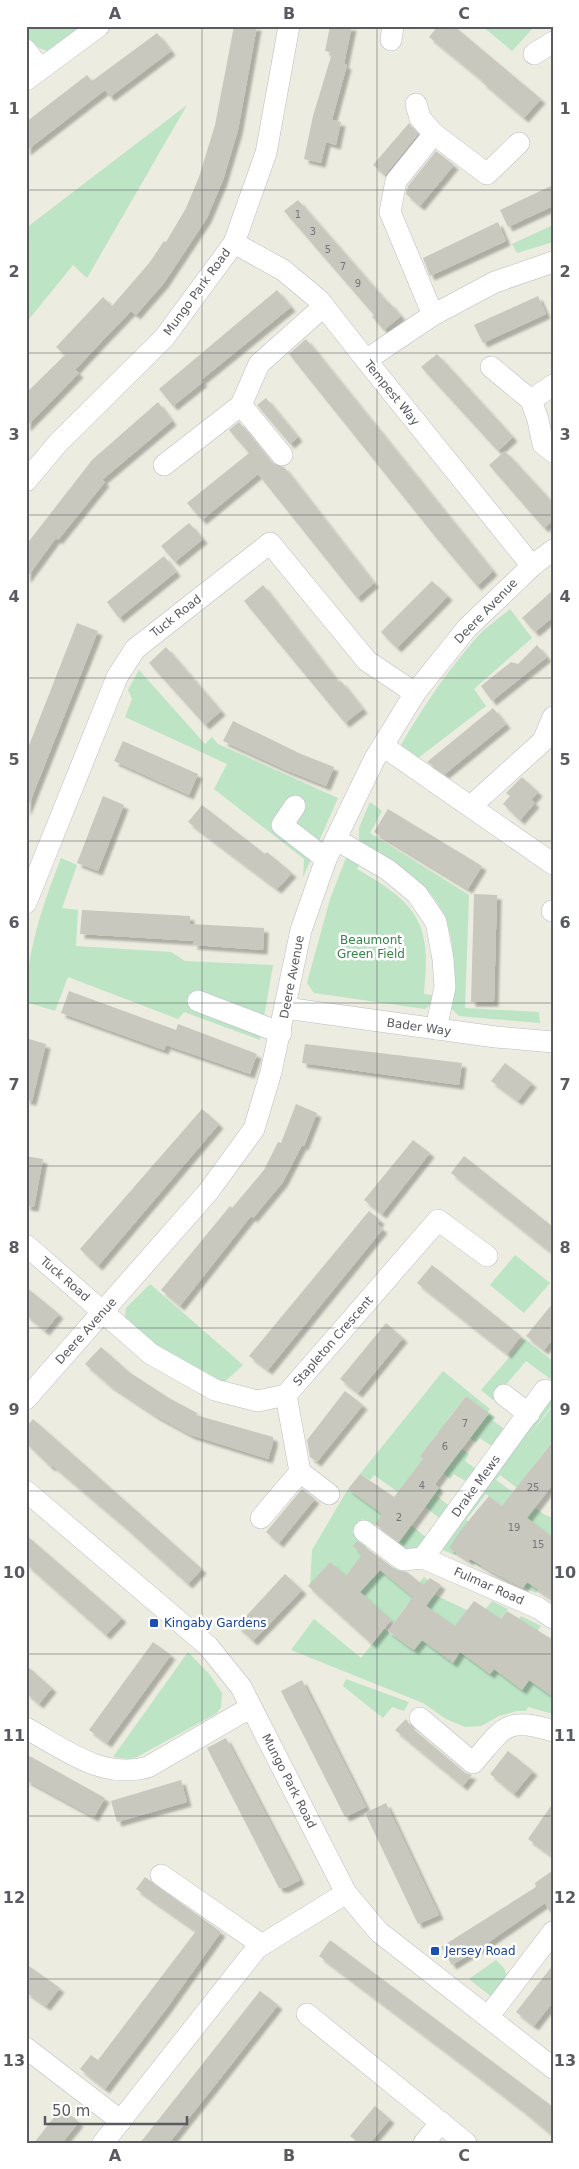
<svg xmlns="http://www.w3.org/2000/svg" width="579" height="2169" font-family="'DejaVu Sans',sans-serif">
<defs>
<filter id="shadow"><feDropShadow dx="4.5" dy="4.5" stdDeviation="1" flood-color="#0004"/></filter>
</defs>
<rect width="100%" height="100%" fill="#ecece0"/>
<g fill="#bce4c5" fill-rule="evenodd">
<path d="M26 26H92L48 51C35 48 26 40 26 26Z"/>
<polygon points="482,26 535,26 512,51"/>
<polygon points="187,105 87,278 73,265 26,323 26,228"/>
<polygon points="553,225 553,242 517,253 512,244"/>
<path d="M510 609 532 638 474 689 486 706 409 765 393 759C417 716 445 673 478 636 487 626 500 618 510 609Z"/>
<polygon points="139,670 205,744 212,737 218,744 338,798 303,877 304,859 214,789 227,764 125,717 132,699 128,690"/>
<path d="M370 802 382 811 370 833 469 895 465 1008 539 1012 540 1023 459 1016 449 1006C450 990 454 973 453 956 451 893 407 870 359 840V828Z"/>
<path d="M61 858 77 865 62 908 78 910 76 946 171 952 185 961 273 965 260 1040 184 1012 178 1019 68 977 55 1011 26 1002C26 953 43 904 61 858Z"/>
<path d="M346 858H353L361 862 357 869C418 904 432 923 424 994L432 995 430 1005 425 1009 314 993 307 983 330 899Z"/>
<polygon points="515,1255 550,1283 524,1313 490,1285"/>
<polygon points="150,1284 243,1365 221,1385 204,1378 134,1330 125,1316 126,1308"/>
<polygon points="525,1339 553,1361 553,1381 526,1361 493,1400 481,1390"/>
<polygon points="443,1371 490,1409 488,1412 466,1396 447,1420 449,1422 441,1433 438,1432 420,1456 425,1460 398,1492 374,1475 370,1480 360,1474"/>
<polygon points="553,1394 553,1404 525,1441 553,1406 553,1440 517,1488 500,1475 496,1480 545,1515 553,1518 553,1536 514,1514 486,1494 466,1520 548,1578 536,1593 523,1587 533,1575 511,1582 499,1576 505,1568 492,1552 481,1567 469,1561 478,1549 466,1540 455,1555 443,1550 443,1539"/>
<polygon points="489,1413 495,1417 493,1421 509,1432 496,1449 480,1438 476,1443 470,1438"/>
<polygon points="461,1448 469,1454 465,1461 479,1471 470,1484 454,1474 450,1479 443,1473"/>
<polygon points="439,1488 442,1490 437,1496 452,1508 442,1520 425,1507"/>
<path d="M348 1489 361 1498 390 1504 373 1527 362 1519 352 1532 369 1543 357 1563 374 1577 380 1570 387 1575 397 1565 412 1576 403 1588 410 1594 424 1577 428 1580 421 1589 432 1598 435 1595 467 1610 477 1620 492 1601 508 1609 498 1623 510 1632 521 1616 541 1626 529 1642 541 1650 553 1635V1714L528 1707 526 1711H517L499 1716 481 1726 465 1727 446 1719 423 1703 291 1650 314 1619 361 1658 384 1629 414 1650 433 1627 406 1606 394 1623 360 1593 361 1591 330 1562 310 1587 312 1550ZM508 1651 490 1674 464 1654ZM529 1653 542 1663 522 1690Z"/>
<polygon points="411,1525 428,1539 413,1552 396,1546"/>
<polygon points="188,1652 210,1675 222,1693 221,1707 217,1713 137,1757 129,1759 113,1757"/>
<polygon points="346,1679 409,1702 404,1711 392,1707 383,1718 343,1686"/>
<polygon points="496,1960 504,1968 508,1979 493,1998 469,1979"/>
</g>
<g fill="#c8c8bf" filter="url(#shadow)">
<polygon points="234,26 257,26 238,130 223,180 207,218 164,283 136,315 131,311 103,340 75,370 79,373 26,427 26,393 65,355 56,347 103,297 112,306 150,262 164,241 166,242 186,208 199,177 215,125"/>
<polygon points="330,26 352,26 344,64 347,65 332,120 341,122 336,145 326,142 321,163 304,159 313,116 332,53 325,51"/>
<polygon points="438,26 454,26 541,99 524,118 482,82 483,81 429,37"/>
<polygon points="157,33 171,51 110,97 105,90 26,151 26,122 87,75 92,81"/>
<polygon points="409,123 418,134 385,175 373,165"/>
<polygon points="436,151 454,165 420,206 406,194 408,186"/>
<polygon points="553,185 553,206 508,227 500,210"/>
<polygon points="298,200 388,303 389,302 401,316 384,330 372,317 374,315 284,211"/>
<polygon points="498,222 506,241 430,276 423,258"/>
<polygon points="277,290 291,307 201,380 203,382 173,406 159,389"/>
<polygon points="538,296 546,314 483,343 474,325"/>
<polygon points="306,339 493,571 477,586 438,540 289,354"/>
<polygon points="437,354 513,437 498,451 421,367"/>
<polygon points="266,398 298,437 290,444 257,405"/>
<polygon points="158,402 172,421 102,480 105,482 58,540 56,538 26,579 26,545 92,460"/>
<polygon points="239,422 272,463 284,467 374,583 357,598 258,474 202,520 187,503 249,453 229,430"/>
<polygon points="505,451 553,503 553,520 544,528 489,465"/>
<polygon points="189,523 203,539 175,562 161,546"/>
<polygon points="164,556 176,572 119,618 107,602"/>
<polygon points="432,581 448,596 397,648 381,632"/>
<polygon points="263,585 339,683 341,681 363,709 345,723 244,601"/>
<polygon points="553,590 553,617 535,632 522,618"/>
<polygon points="77,623 98,631 26,812 26,753"/>
<polygon points="537,645 547,657 492,701 481,686 511,662 518,664"/>
<polygon points="166,647 221,711 205,725 149,663"/>
<polygon points="493,708 506,724 445,774 427,762"/>
<polygon points="233,721 301,754 334,767 326,786 286,770 223,741"/>
<polygon points="123,741 198,774 189,795 114,761"/>
<polygon points="522,777 538,792 531,800 535,803 520,820 503,804 510,796 506,793"/>
<polygon points="103,796 124,805 98,871 77,863"/>
<polygon points="202,805 265,854 267,852 292,873 277,889 188,822"/>
<polygon points="388,809 482,866 468,889 374,832"/>
<polygon points="474,894 497,895 494,1002 471,1002"/>
<polygon points="82,910 190,916 190,924 264,928 263,950 193,945 194,941 80,934"/>
<polygon points="69,991 176,1030 178,1024 257,1054 250,1074 166,1045 164,1050 61,1013"/>
<polygon points="26,1038 46,1044 32,1101 26,1100"/>
<polygon points="305,1044 462,1063 459,1085 302,1063"/>
<polygon points="505,1063 532,1083 518,1101 491,1081"/>
<polygon points="296,1104 317,1113 304,1146 302,1145 283,1182 253,1218 251,1216 180,1306 161,1290 230,1206 232,1208 264,1170 278,1142 281,1143"/>
<polygon points="202,1109 219,1124 98,1266 80,1249"/>
<polygon points="413,1140 430,1153 382,1214 364,1200"/>
<polygon points="26,1156 43,1159 34,1207 26,1206"/>
<polygon points="464,1156 553,1227 553,1254 451,1173"/>
<polygon points="369,1211 380,1220 377,1224 383,1229 268,1370 249,1356"/>
<polygon points="432,1265 521,1336 507,1354 417,1283"/>
<polygon points="26,1287 59,1314 45,1331 26,1315"/>
<polygon points="553,1303 553,1339 544,1350 526,1336"/>
<polygon points="386,1323 403,1338 358,1393 340,1379"/>
<polygon points="101,1347 129,1372 169,1398 197,1413 196,1415 273,1437 273,1443 268,1459 191,1435 156,1416 108,1384 85,1364"/>
<polygon points="345,1391 363,1405 317,1462 310,1457 307,1440"/>
<polygon points="466,1396 489,1413 435,1484 439,1488 399,1542 375,1524 382,1514 348,1489 360,1474 394,1497 423,1459 420,1456"/>
<polygon points="33,1419 202,1569 188,1584 126,1528 52,1465 51,1467 26,1443 26,1427"/>
<polygon points="553,1441 553,1484 527,1518 553,1537 553,1600 527,1582 523,1588 490,1571 470,1559 469,1561 449,1548 460,1531 489,1496 502,1506"/>
<polygon points="302,1489 315,1499 279,1543 266,1532"/>
<polygon points="26,1535 122,1618 106,1635 26,1564"/>
<polygon points="357,1541 396,1570 407,1572 423,1585 430,1578 441,1585 426,1606 455,1626 474,1601 501,1619 507,1611 553,1640 553,1697 529,1680 522,1690 494,1669 490,1674 460,1652 453,1663 422,1640 414,1650 408,1646 388,1631 413,1597 380,1570 360,1592 391,1620 372,1644 308,1586 330,1562 346,1576 362,1554 353,1546"/>
<polygon points="285,1574 302,1590 253,1641 237,1626"/>
<polygon points="153,1642 171,1655 107,1743 89,1730"/>
<polygon points="26,1665 52,1688 39,1704 26,1693"/>
<polygon points="302,1680 366,1807 345,1817 281,1691"/>
<polygon points="406,1719 412,1728 465,1773 472,1775 463,1786 395,1730"/>
<polygon points="226,1738 300,1880 285,1888 279,1888 207,1748"/>
<polygon points="508,1751 533,1771 514,1794 490,1774"/>
<polygon points="26,1754 105,1798 94,1817 26,1780"/>
<polygon points="181,1780 187,1802 117,1822 111,1801"/>
<polygon points="386,1803 439,1915 418,1924 365,1813"/>
<polygon points="553,1803 553,1857 528,1839"/>
<polygon points="553,1870 553,1917 545,1903 486,1944 452,1965 441,1947 536,1887 535,1883"/>
<polygon points="145,1877 221,1932 167,2008 105,2089 80,2069 91,2055 98,2060 196,1931 136,1889"/>
<polygon points="330,1940 553,2107 553,2136 521,2109 461,2063 319,1956"/>
<polygon points="26,1964 60,1988 46,2006 26,1992"/>
<polygon points="553,1965 553,2002 534,2026 516,2012"/>
<polygon points="260,1991 278,2005 231,2065 169,2143 140,2143"/>
<polygon points="375,2106 390,2119 370,2143 359,2143 350,2136"/>
<polygon points="61,2108 79,2122 62,2143 34,2143"/>
</g>
<g fill="none" stroke-linecap="round" stroke-linejoin="round">
<g stroke="#bbbcc2" stroke-width="22">
<g id="minor">
<polyline points="391,40 393,26"/>
<polyline points="26,50 40,69"/>
<polyline points="534,54 553,42"/>
<polyline points="26,80 99,26"/>
<polyline points="416,104 420,118 434,134"/>
<polyline points="234,243 283,270 319,300 366,360 532,566"/>
<polyline points="433,315 390,212 396,181 434,134 487,174 519,143"/>
<polyline points="366,360 433,315 495,282 553,262"/>
<polyline points="491,367 531,400 538,420 543,444 553,452"/>
<polyline points="531,400 553,385"/>
<polyline points="241,405 282,455"/>
<polyline points="164,465 241,405 259,364 324,306"/>
<polyline points="26,481 58,443 164,338 234,243 266,153 289,26"/>
<polyline points="383,746 553,864"/>
<polyline points="295,806 282,825 326,859"/>
<polyline points="471,806 543,741 553,717"/>
<polyline points="337,840 388,870 417,894 436,922 443,959 445,987 436,1029"/>
<polyline points="26,903 117,677 135,649 270,543 367,661 415,693"/>
<polyline points="552,911 553,911"/>
<polyline points="198,1001 281,1033"/>
<polyline points="285,1008 496,1037 553,1042"/>
<polyline points="26,1245 151,1354 215,1390 258,1401 286,1395 438,1220 487,1256"/>
<polyline points="504,1395 529,1414"/>
<polyline points="26,1399 208,1192 254,1129 271,1072 301,930 326,859 374,760 415,693 467,628 532,566 553,550"/>
<polyline points="300,1472 329,1494"/>
<polyline points="26,1491 208,1646 241,1687 346,1893 379,1932 553,2068"/>
<polyline points="261,1518 300,1472 286,1395"/>
<polyline points="364,1531 403,1560 423,1558"/>
<polyline points="423,1558 545,1390"/>
<polyline points="423,1558 538,1608 553,1618"/>
<path d="M420 1718 473 1763C504 1728 504 1716 553 1731"/>
<path d="M26 1728C64 1749 102 1780 148 1767L251 1707"/>
<polyline points="161,1875 262,1945"/>
<polyline points="307,2014 466,2143"/>
<polyline points="488,2017 553,1932"/>
<polyline points="26,2048 121,2121"/>
<polyline points="103,2143 257,1948 346,1893"/>
<polyline points="424,2143 441,2122"/>
</g>
</g>
<use href="#minor" stroke="#fff" stroke-width="21"/>
</g>
<path fill="none" stroke="#595b61" stroke-width="1" stroke-opacity="0.55" d="M202 26V2143M377 26V2143M26 190H553M26 353H553M26 515H553M26 678H553M26 841H553M26 1003H553M26 1166H553M26 1328H553M26 1491H553M26 1654H553M26 1816H553M26 1979H553"/>
<g fill="#1a4fb4" stroke="#fff" stroke-width="2">
<rect x="149" y="1618" width="10" height="10" rx="2.5"/>
<rect x="430" y="1946" width="10" height="10" rx="2.5"/>
</g>
<g text-anchor="middle" stroke-width="5" stroke-linejoin="round" paint-order="stroke">
<g font-size="10" fill="#757678">
<text x="298" y="218">1</text>
<text x="313" y="235">3</text>
<text x="328" y="253">5</text>
<text x="343" y="270">7</text>
<text x="358" y="287">9</text>
<text x="465" y="1427">7</text>
<text x="445" y="1450">6</text>
<text x="422" y="1489">4</text>
<text x="533" y="1491">25</text>
<text x="399" y="1521">2</text>
<text x="514" y="1531">19</text>
<text x="538" y="1548">15</text>
</g>
<g font-size="12" fill="#595b61" stroke="#fff">
<text transform="translate(197 292) rotate(-54)" y="4">Mungo Park Road</text>
<text transform="translate(392 393) rotate(51)" y="4">Tempest Way</text>
<text transform="translate(486 611) rotate(-46)" y="4">Deere Avenue</text>
<text transform="translate(176 616) rotate(-38)" y="4">Tuck Road</text>
<text transform="translate(292 977) rotate(-79)" y="4">Deere Avenue</text>
<text transform="translate(419 1027) rotate(8)" y="4">Bader Way</text>
<text transform="translate(65 1279) rotate(41)" y="4">Tuck Road</text>
<text transform="translate(86 1331) rotate(-48)" y="4">Deere Avenue</text>
<text transform="translate(333 1341) rotate(-49)" y="4">Stapleton Crescent</text>
<text transform="translate(476 1486) rotate(-54)" y="4">Drake Mews</text>
<text transform="translate(489 1586) rotate(24)" y="4">Fulmar Road</text>
<text transform="translate(289 1781) rotate(63)" y="4">Mungo Park Road</text>
</g>
<g font-size="12" fill="#35844a" stroke="#fff">
<text x="371" y="944">Beaumont<tspan x="371" dy="14">Green Field</tspan></text>
</g>
<g font-size="12" fill="#164399" stroke="#fff" text-anchor="start">
<text x="164" y="1627">Kingaby Gardens</text>
<text x="445" y="1955">Jersey Road</text>
</g>
</g>
<rect width="579" height="2169" fill="none" stroke="#ffffff" stroke-width="55"/>
<path d="M45 2116v8h142v-8" fill="none" stroke="#595b61" stroke-width="2.5"/>
<text x="52" y="2116" font-size="15" fill="#595b61" stroke="#ffffff" stroke-width="4" paint-order="stroke">50 m</text>
<rect x="28" y="28" width="524" height="2114" fill="none" stroke="#595b61" stroke-width="2"/>
<g font-size="16" text-anchor="middle" font-weight="bold" fill="#595b61">
<text x="115" y="19">A</text>
<text x="289" y="19">B</text>
<text x="464" y="19">C</text>
<text x="14" y="114">1</text>
<text x="565" y="114">1</text>
<text x="14" y="277">2</text>
<text x="565" y="277">2</text>
<text x="14" y="440">3</text>
<text x="565" y="440">3</text>
<text x="14" y="602">4</text>
<text x="565" y="602">4</text>
<text x="14" y="765">5</text>
<text x="565" y="765">5</text>
<text x="14" y="928">6</text>
<text x="565" y="928">6</text>
<text x="14" y="1090">7</text>
<text x="565" y="1090">7</text>
<text x="14" y="1253">8</text>
<text x="565" y="1253">8</text>
<text x="14" y="1415">9</text>
<text x="565" y="1415">9</text>
<text x="14" y="1578">10</text>
<text x="565" y="1578">10</text>
<text x="14" y="1741">11</text>
<text x="565" y="1741">11</text>
<text x="14" y="1903">12</text>
<text x="565" y="1903">12</text>
<text x="14" y="2066">13</text>
<text x="565" y="2066">13</text>
<text x="115" y="2161">A</text>
<text x="289" y="2161">B</text>
<text x="464" y="2161">C</text>
</g>
</svg>
